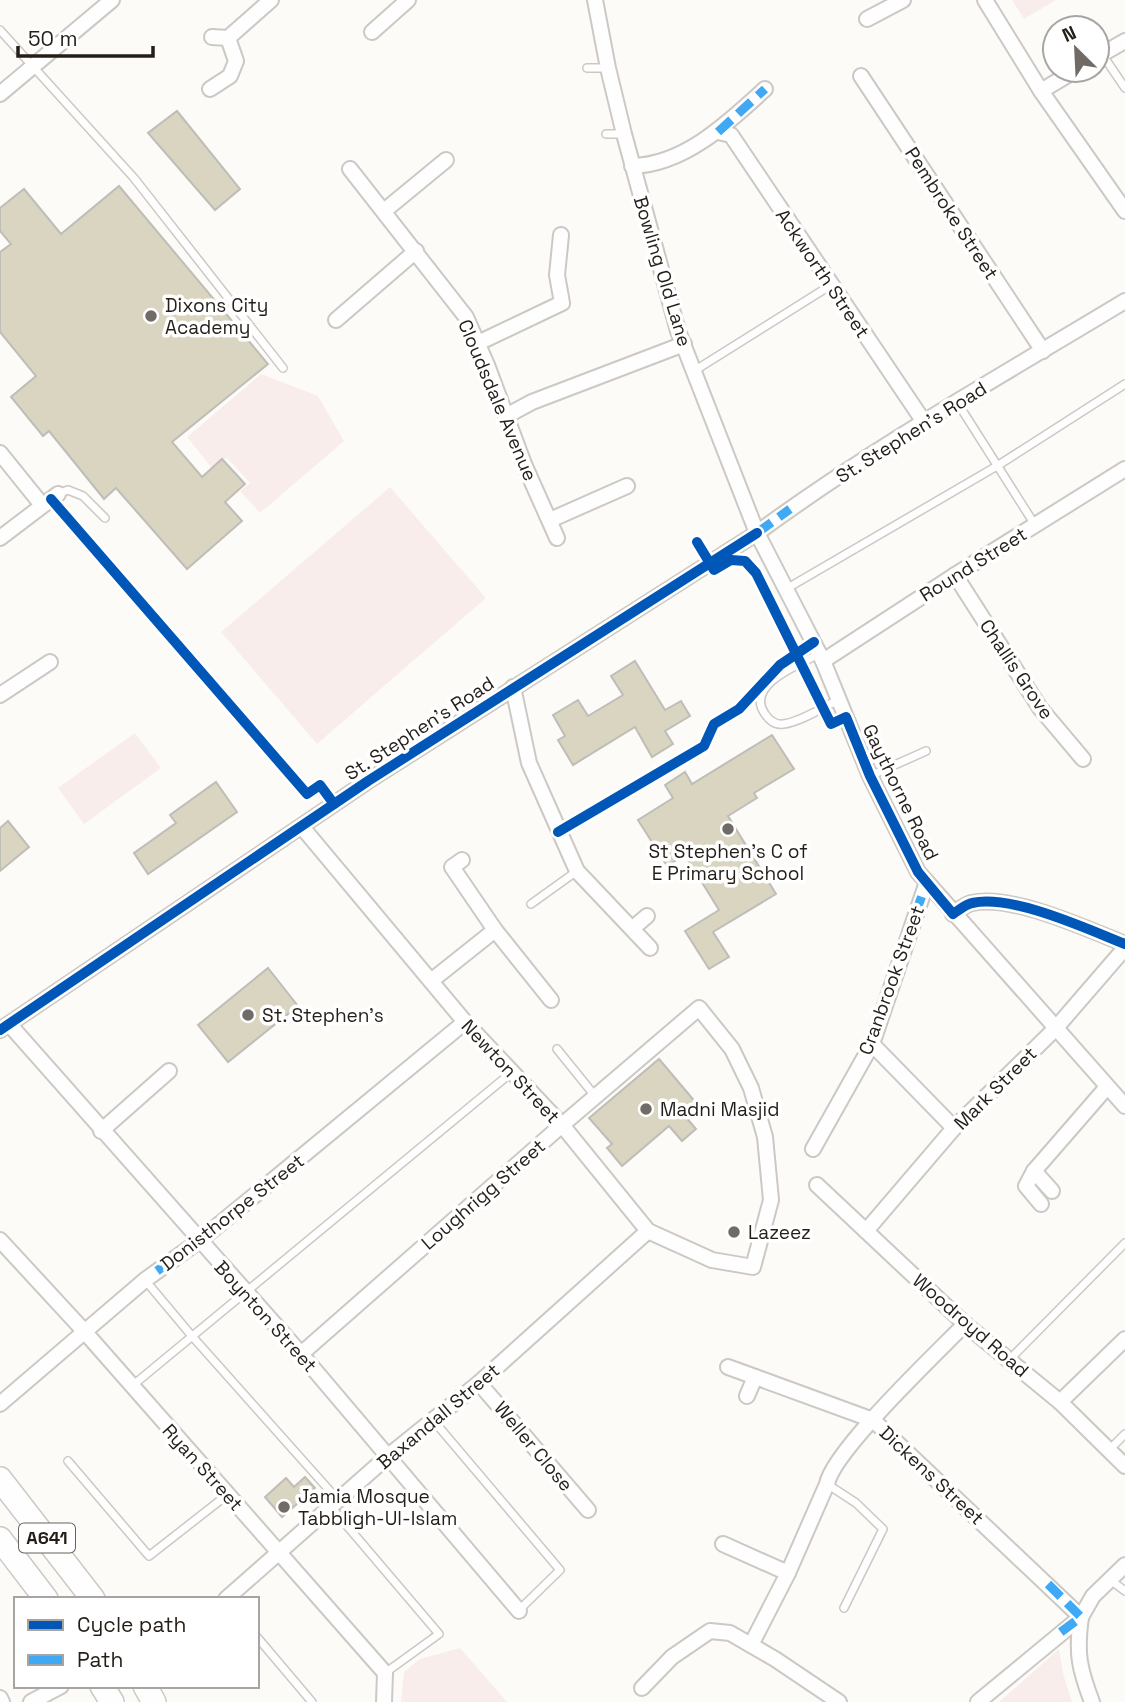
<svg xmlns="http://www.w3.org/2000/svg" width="1125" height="1702" font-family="'Space Grotesk',sans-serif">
<rect width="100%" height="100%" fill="#fdfbf8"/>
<g fill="#f9edeb">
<polygon points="1012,0 1056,0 1024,19"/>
<polygon points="261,374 318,396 344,441 260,513 240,491 250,483 227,458 212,468 187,437"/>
<polygon points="390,487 486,598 317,744 221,632"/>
<polygon points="135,733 161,768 84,824 58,788"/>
<polygon points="460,1648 507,1702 401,1702 404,1672 420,1659"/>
<polygon points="1059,1649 1064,1677 1072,1702 999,1702"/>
</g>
<g fill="#dad5c0" stroke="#bebdb8" stroke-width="2">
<polygon points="177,111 240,189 215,210 148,133"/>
<polygon points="119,186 268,364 172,442 202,477 222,459 245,484 225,502 242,521 187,569 116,488 104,499 49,431 43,436 11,397 36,376 0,332 0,252 11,244 0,231 0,208 24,189 61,234"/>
<polygon points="635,661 665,710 681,701 690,716 665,731 673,744 652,757 635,727 573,765 558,740 565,736 553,715 578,700 588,716 623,695 611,676"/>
<polygon points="772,735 794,769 754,793 757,798 728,816 776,894 713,932 729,957 709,969 685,931 719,910 685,855 667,866 638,820 673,798 665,785 685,772 692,784"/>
<polygon points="216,782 237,812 148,874 134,853 176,823 170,815"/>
<polygon points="8,821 29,847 0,871 0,828"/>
<polygon points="268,968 298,1006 228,1062 198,1025"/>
<polygon points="659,1059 697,1104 684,1115 696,1129 682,1141 669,1126 622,1166 607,1148 612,1144 589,1118"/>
<polygon points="305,1477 315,1488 282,1517 265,1497 286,1478 294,1487"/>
</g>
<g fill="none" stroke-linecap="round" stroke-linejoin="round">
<g stroke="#ccc8c4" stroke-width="10">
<g id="lane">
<polyline points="0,30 134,178 283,368"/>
<polyline points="1102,54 1125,88"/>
<polyline points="587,68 608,68"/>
<polyline points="606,134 624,134"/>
<polyline points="694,371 831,285"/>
<polyline points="957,402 1035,525"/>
<polyline points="58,494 68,490 83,496 105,518"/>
<polyline points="786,589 997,466 1125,384"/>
<path d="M819 654C800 664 744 685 765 714 769 720 775 725 783 724 798 723 824 707 838 700"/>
<polyline points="870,776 926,751"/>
<polyline points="531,904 577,871"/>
<polyline points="557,1049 595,1096"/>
<polyline points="145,1280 191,1335 338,1500"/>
<polyline points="1009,1360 1125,1243"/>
<polyline points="132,1386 512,1072"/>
<polyline points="433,1420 560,1570 519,1610"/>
<polyline points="1109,1450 1125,1434"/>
<polyline points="68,1461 149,1556 227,1495"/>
<polyline points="827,1484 856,1503 883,1529 844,1608"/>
<polyline points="331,1507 439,1634 385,1673"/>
<polyline points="1109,1579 1125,1591"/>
<polyline points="257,1637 312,1702"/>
</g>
</g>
<g stroke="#ccc8c4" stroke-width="18">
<g id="street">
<polyline points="595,0 608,68 624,134 678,331 757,533 823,661 870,776 918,872 1125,1106"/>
<polyline points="985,0 1041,91 1125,211"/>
<polyline points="867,19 903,0"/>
<polyline points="372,32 408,0"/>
<polyline points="212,37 228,38"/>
<polyline points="1097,57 1125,41"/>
<polyline points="861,76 1043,351"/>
<polyline points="210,89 230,76 236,61 228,38 271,0"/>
<polyline points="1041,91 1076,70"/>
<polyline points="0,94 112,0"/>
<polyline points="718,132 731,135 924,422"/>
<path d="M632 166C684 165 728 123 765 89"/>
<polyline points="350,169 466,317 487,365 524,464 557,538"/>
<polyline points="384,211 446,160"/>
<polyline points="336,320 416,251"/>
<polyline points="478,343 562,303 557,275 561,235"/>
<polyline points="506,416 532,402 684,344"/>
<polyline points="0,453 42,505"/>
<polyline points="550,520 627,486"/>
<polyline points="0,538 58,494"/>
<polyline points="955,575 1040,708 1083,759"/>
<polyline points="823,661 955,575 1125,469"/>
<polyline points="513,687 529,763 577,871 650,948"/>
<polyline points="0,695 50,662"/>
<polyline points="462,860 452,867 495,930 551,1000"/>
<path d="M953 914C959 910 966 904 972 903 1012 894 1087 929 1125 944"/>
<polyline points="633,928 647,916"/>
<polyline points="431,981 495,930"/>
<polyline points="9,1024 301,1354 519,1611"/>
<path d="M0 1030 368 781 757 533C874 447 1001 376 1125 301"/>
<polyline points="872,1044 954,1128"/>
<polyline points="101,1131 169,1071"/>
<polyline points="813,1149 872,1044 927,882"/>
<polyline points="1034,1171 1052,1191"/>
<polyline points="817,1185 965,1324 1060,1402 1125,1466"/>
<polyline points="1041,1204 1026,1186 1034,1171 1107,1087"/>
<polyline points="866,1231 954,1128 1055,1029 1125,948"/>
<polyline points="0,1240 84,1331 385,1673 384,1702"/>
<polyline points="301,1354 562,1125 699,1008 732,1049 751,1088 765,1137 771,1200 753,1267 712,1260 648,1231 562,1125 465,1022 302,827"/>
<polyline points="728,1367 873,1420 1081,1617"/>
<polyline points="479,1383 588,1510"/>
<polyline points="747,1396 755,1377"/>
<polyline points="1060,1402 1125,1339"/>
<polyline points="0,1404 145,1280 199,1241 465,1022"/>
<polyline points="723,1544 788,1573"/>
<polyline points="226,1599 387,1457 479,1383 648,1231"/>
<path d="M1081 1617C1076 1653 1079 1668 1092 1702"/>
<path d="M751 1645 788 1573 827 1484C833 1451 937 1353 965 1324"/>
<polyline points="642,1688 672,1657 710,1631 730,1633 775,1659 839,1702"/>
<polyline points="0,1698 2,1702"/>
<polyline points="31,1702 61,1686"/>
<polyline points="978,1702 1081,1617 1093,1596 1125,1565"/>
</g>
</g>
<g stroke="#ccc8c4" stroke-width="26">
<g id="primary">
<polyline points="0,1479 93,1599"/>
<polyline points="0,1539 46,1599"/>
<polyline points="102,1686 112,1702"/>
<polyline points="145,1686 154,1702"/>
</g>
</g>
<use href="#lane" stroke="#fffefe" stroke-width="7"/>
<use href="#street" stroke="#fffefe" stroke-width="14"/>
<use href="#primary" stroke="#fffefe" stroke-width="23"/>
<g stroke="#3fa9f5" stroke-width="9" stroke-dasharray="18 9" stroke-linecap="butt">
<polyline points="718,132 765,89"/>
<polyline points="757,533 790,509"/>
<polyline points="906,939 927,882"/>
<polyline points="157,1271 199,1241"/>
<polyline points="1048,1584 1081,1617 1057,1635"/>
</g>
<g stroke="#fff" stroke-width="15">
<g id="cycleway">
<polyline points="51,499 307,794 320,785 334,804"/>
<path d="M697 542 714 570 731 560 745 561 756 573 831 724 846 717 870 776 918 872 953 914C959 910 966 904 972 903 1012 894 1087 929 1125 944"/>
<polyline points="558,832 704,746 714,724 739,709 780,665 814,642"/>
<polyline points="0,1030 368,781 757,533"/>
</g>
</g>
<use href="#cycleway" stroke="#0057b8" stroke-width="10"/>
</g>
<g fill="#706b66" stroke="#fff" stroke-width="2.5">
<circle cx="151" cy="316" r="7"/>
<circle cx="728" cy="829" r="7"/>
<circle cx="248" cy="1015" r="7"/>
<circle cx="646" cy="1109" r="7"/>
<circle cx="734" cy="1232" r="7"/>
<circle cx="284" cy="1507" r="7"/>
</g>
<g text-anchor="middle" stroke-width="7" stroke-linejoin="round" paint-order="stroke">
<rect fill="#fff" stroke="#66625d" stroke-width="2" x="19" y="1523.5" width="56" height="29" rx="5"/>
<g font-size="18" font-weight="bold" fill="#241e18">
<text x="47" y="1544">A641</text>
</g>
<g font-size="19" fill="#241e18" stroke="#fff">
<text transform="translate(952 213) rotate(57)" y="7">Pembroke Street</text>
<text transform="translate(663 271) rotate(73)" y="7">Bowling Old Lane</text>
<text transform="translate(823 273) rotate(56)" y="7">Ackworth Street</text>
<text transform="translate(498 400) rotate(67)" y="7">Cloudsdale Avenue</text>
<text transform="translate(911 432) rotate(-32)" y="7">St. Stephen's Road</text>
<text transform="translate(973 564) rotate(-32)" y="7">Round Street</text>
<text transform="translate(1017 669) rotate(56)" y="7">Challis Grove</text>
<text transform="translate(419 728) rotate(-33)" y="7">St. Stephen's Road</text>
<text transform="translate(901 792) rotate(64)" y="7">Gaythorne Road</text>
<text transform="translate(891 980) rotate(-70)" y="7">Cranbrook Street</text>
<text transform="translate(511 1071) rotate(47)" y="7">Newton Street</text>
<text transform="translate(995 1088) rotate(-45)" y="7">Mark Street</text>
<text transform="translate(483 1194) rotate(-41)" y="7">Loughrigg Street</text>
<text transform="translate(232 1212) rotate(-38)" y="7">Donisthorpe Street</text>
<text transform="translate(266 1316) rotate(48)" y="7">Boynton Street</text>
<text transform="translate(971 1325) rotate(41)" y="7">Woodroyd Road</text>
<text transform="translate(438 1416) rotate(-40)" y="7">Baxandall Street</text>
<text transform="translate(534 1446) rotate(50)" y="7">Weller Close</text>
<text transform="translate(203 1467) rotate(48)" y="7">Ryan Street</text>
<text transform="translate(932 1475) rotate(43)" y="7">Dickens Street</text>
</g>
<g font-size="19" fill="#241e18" stroke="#fff" text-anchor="start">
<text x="165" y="312">Dixons City<tspan x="165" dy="22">Academy</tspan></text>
<text x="728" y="858" text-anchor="middle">St Stephen's C of<tspan x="728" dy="22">E Primary School</tspan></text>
<text x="262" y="1022">St. Stephen's</text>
<text x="660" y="1116">Madni Masjid</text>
<text x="748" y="1239">Lazeez</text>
<text x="298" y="1503">Jamia Mosque<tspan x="298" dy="22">Tabbligh-Ul-Islam</tspan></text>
</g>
</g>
<rect x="14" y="1597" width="245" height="91" fill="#ffffff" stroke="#a7a5a3" stroke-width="2"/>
<rect x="28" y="1620" width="35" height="10" fill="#0057b8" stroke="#a7a5a3" stroke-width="2"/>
<text x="77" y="1632" font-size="21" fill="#241e18">Cycle path</text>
<rect x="28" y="1655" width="35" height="10" fill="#3fa9f5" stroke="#a7a5a3" stroke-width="2"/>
<text x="77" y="1667" font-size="21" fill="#241e18">Path</text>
<g transform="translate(1076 49) rotate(336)"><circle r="33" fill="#ffffff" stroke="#a7a5a3" stroke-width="2"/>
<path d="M0-5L12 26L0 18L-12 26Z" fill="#706b66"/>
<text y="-10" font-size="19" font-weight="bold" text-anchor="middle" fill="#241e18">N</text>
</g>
<path d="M18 46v10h135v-10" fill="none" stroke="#241e18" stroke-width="3.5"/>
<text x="28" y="46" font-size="21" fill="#241e18" stroke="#ffffff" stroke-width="5" paint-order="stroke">50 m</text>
</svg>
